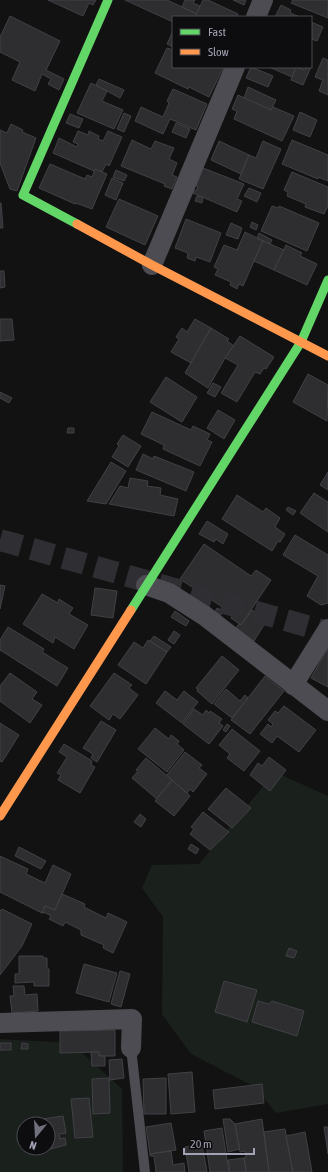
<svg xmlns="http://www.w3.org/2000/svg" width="328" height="1172" font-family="'Asap Condensed',sans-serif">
<rect width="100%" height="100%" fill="#121212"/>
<g fill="#1a211c" fill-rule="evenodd">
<polygon points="275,772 328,796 328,1104 276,1113 255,1087 191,1054 162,1014 163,917 142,888 152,865 199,864"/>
<path d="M0 1039 71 1043 122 1089 123 1172H0ZM24 1124H48V1148H24Z"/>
</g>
<g fill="#2e2e30" stroke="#414146">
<polygon points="48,0 96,0 93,5 89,3 83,16"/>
<polygon points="125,0 167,0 197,14 195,17 173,17 173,22"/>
<polygon points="185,0 195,0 193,3 200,6 197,14 182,7"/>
<polygon points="203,0 208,0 238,14 237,17 195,17"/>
<polygon points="233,0 246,0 244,5"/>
<polygon points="293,0 328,0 328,18 291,3"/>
<polygon points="281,5 291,10 290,13 300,17 275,17"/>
<polygon points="10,16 60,41 46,70 64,79 59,90 48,84 51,79 42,74 35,91 12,80 20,62 0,52 0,37"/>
<polygon points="311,22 323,27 317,41 311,39"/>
<polygon points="173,31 173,47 167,44"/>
<polygon points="167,48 173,50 173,67 220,67 223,68 209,97 189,87 188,89 155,73"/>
<polygon points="323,58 328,60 328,95 319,91 323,80 315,77"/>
<polygon points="251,67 273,76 268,87 246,78"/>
<polygon points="269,67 296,67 292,77"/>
<polygon points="296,67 305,70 306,67 311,67 303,85 291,80"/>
<polygon points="99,79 124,90 120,98 96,85"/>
<polygon points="91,83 107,91 102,101 123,110 114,129 77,113"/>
<polygon points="248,87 276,100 271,110 244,98"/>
<polygon points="173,89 207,104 196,130 170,119 163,134 135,121 141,107 163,117 169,103 167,101"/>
<polygon points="238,95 271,110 273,107 294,116 282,141 234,119 237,111 232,109"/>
<polygon points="300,112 317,120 310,137 293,130"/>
<polygon points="124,113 131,116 124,132 117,129"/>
<polygon points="70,114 83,119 79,128 66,123"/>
<polygon points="176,123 190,129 186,138 172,132"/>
<polygon points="11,124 23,130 22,132 36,138 17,191 10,189 0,163 0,130 7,133"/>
<polygon points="78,131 88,135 89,131 99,136 98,139 103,141 108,131 122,137 109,166 106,164 102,172 95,169 94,171 53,153 59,138 77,147 78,144 73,142"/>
<polygon points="132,140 151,149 155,141 174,148 169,159 177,163 172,175 177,177 172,189 164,186 165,184 121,166"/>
<polygon points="292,140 328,155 328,181 318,177 318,179 282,164"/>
<polygon points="219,141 249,155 241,174 211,160"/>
<polygon points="263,141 281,149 263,189 239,179 249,155 256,158"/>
<polygon points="50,164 85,179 87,175 92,177 95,169 107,174 92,209 76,203 75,204 39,188"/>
<polygon points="203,168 244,184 237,199 242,201 237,212 193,193 194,190 196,191 198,186 196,186"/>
<polygon points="116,170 127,175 124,181 113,177"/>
<polygon points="292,172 328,187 328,206 324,214 305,207 306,204 287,196 288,192 284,190"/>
<polygon points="112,178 123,183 116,200 105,195"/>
<polygon points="249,188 261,193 257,202 244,196"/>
<polygon points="197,196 203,197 202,203 195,201"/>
<polygon points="119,199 158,216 145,245 106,227"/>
<polygon points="0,203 1,203 3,228 0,228"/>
<polygon points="272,206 278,208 279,206 319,223 307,251 261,231"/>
<polygon points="186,219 221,233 210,262 196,257 195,261 187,258 188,253 175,248"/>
<polygon points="252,222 258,225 256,230 250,227"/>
<polygon points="231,223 242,228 238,239 226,235"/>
<polygon points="245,232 263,241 243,286 239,284 237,289 230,285 231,282 215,275 218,269 214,267 224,245 237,250"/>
<polygon points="259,233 272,240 270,244 257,238"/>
<polygon points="263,241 284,250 274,270 254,261"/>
<polygon points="286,245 302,253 300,256 317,264 307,285 274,270"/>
<polygon points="0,271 4,271 5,287 0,288"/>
<polygon points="0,319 12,319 14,340 0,341"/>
<polygon points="195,319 211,328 191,363 171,352 179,339 176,337 182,328 187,332"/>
<polygon points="211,328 229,339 227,341 234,346 225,358 208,388 185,373"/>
<polygon points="240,336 274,357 266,369 264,368 260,374 255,372 237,402 221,393 238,365 225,358"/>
<polygon points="308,374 328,385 327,421 293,402"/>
<polygon points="166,377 197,397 182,422 150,402"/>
<polygon points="213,383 221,387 215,397 207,393"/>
<polygon points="0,392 12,398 9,403 0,398"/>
<polygon points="218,410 235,420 224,439 207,428"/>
<polygon points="152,412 191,430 193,426 210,434 207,440 212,442 200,466 163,449 164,445 141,434"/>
<polygon points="68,428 74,428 74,433 67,433"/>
<polygon points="123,435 141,446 128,467 112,457 119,446 117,444"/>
<polygon points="143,454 153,459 154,456 194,472 186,491 136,470"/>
<polygon points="111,462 126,471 106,504 87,501"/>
<polygon points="328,472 328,490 320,485"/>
<polygon points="130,478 148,481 147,486 161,488 160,495 178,499 174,516 109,504 120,486 128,488"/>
<polygon points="314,493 328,502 328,532 300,513"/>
<polygon points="237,495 263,512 266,508 280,518 275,527 285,534 280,542 278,541 272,551 222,519"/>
<polygon points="288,507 296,511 293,515 286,510"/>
<polygon points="207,521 228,534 223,544 216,539 214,542 199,534"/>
<polygon points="295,535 328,555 328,603 321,605 307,596 318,576 283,555"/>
<polygon points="204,544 251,576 256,570 271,580 241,625 231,618 233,614 180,579"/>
<polygon points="0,585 5,586 0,609"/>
<polygon points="95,588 117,591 113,618 91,615"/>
<polygon points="42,594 58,603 59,599 73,608 69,614 88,625 74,649 55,637 53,643 23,624"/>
<polygon points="217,608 223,611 221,615 215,612"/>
<polygon points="252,610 267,620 254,641 236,628 239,624 241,625"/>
<polygon points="175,611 189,621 186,626 171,617"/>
<polygon points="8,627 44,649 42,652 68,668 57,686 0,650 0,640"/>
<polygon points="174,631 180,635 174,644 168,640"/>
<polygon points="154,636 171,647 167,652 150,641"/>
<polygon points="148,640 167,652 146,684 118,665 134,642 143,648"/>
<polygon points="328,648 328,687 311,678"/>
<polygon points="222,656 239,670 212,704 197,691 198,689 196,688"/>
<polygon points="10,673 37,692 32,699 42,705 30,723 0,701 0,686"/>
<polygon points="114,673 132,685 129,688 138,695 120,719 113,714 109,720 90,706"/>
<polygon points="265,676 284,691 250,734 231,720"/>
<polygon points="226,689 240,701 245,695 248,698 232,718 214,704"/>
<polygon points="165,691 177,700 184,691 198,702 182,723 156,703"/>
<polygon points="284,706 316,730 299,752 277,736 272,743 260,734 268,724 271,727 273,724 268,720 275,711 278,713"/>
<polygon points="194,709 203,715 206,710 209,713 210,711 222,719 219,723 223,726 209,744 183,724"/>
<polygon points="101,721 116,730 97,762 91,758 93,754 83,748"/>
<polygon points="0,723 19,735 2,762 0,761"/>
<polygon points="227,724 230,726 226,732 223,730"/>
<polygon points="155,728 169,739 171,735 179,741 177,744 184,750 167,772 138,749"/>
<polygon points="232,729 260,751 244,771 227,758 230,754 219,745"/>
<polygon points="64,744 92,761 91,765 95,767 80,793 58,780 61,775 57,773 67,757 59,752"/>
<polygon points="185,752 202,765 199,768 207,774 193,792 190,789 187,793 166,776"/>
<polygon points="269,757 286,770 270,791 250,775 258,763 262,766"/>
<polygon points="146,758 172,780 157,799 132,778 138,771 136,770"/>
<polygon points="172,780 190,796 174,816 155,801"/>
<polygon points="226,788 251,808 232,828 208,809"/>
<polygon points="203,812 229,832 210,850 190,834 194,829 191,827"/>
<polygon points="140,814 146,819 141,827 134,822"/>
<polygon points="191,844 199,849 196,854 188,849"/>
<polygon points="19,847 46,861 41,869 15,856"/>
<polygon points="0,856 28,869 26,874 45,883 53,865 71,874 55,910 45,906 42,913 0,892"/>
<polygon points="62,894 85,904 84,907 106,918 108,913 127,922 113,953 103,948 104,945 81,935 81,930 65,922 63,926 49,919 51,916 44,912 44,913 42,913 45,906 55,910"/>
<polygon points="2,909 32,924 22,946 0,975 0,911"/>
<polygon points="289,948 297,951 294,958 286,956"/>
<polygon points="19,956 43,956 43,958 47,958 47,968 49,969 49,986 34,986 34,982 15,983 15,974 19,974"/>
<polygon points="84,964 117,973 109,1002 76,993"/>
<polygon points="120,971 130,974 121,1007 111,1004"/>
<polygon points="224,981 257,990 247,1022 215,1012"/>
<polygon points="13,986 24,986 25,995 37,994 38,1011 12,1013 10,996 14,996"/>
<polygon points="258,1001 269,1004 272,1001 304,1011 297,1036 252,1022"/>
<polygon points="115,1030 115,1056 99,1056 99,1052 60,1053 60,1031"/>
<rect x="0" y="1043" width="11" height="7"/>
<polygon points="22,1043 28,1044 28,1049 21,1049"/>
<polygon points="91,1052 99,1052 99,1056 105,1056 105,1066 92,1066"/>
<polygon points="122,1059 124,1078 110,1080 109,1060"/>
<polygon points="192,1072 195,1112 171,1114 168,1074"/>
<polygon points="109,1078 110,1113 93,1114 92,1079"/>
<polygon points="166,1078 166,1114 144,1114 143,1079"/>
<polygon points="262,1084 264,1103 215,1109 213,1090"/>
<polygon points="89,1098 93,1137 75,1138 71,1099"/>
<polygon points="63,1116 66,1133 59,1134 60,1139 65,1138 66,1145 50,1149 48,1140 53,1139 52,1134 48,1135 48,1124 44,1124 43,1119"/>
<polygon points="223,1119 230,1119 235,1124 240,1149 228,1152"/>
<polygon points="262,1119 269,1172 246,1172 244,1158 246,1157 245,1151 240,1152 235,1124"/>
<polygon points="171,1123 176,1150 150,1154 146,1127"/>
<polygon points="324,1127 328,1127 328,1154"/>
<polygon points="222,1128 229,1172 210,1172 204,1131"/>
<polygon points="285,1129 293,1172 269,1172 264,1132"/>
<polygon points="305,1132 312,1172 293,1172 286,1136"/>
<polygon points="202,1144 207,1172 189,1172 185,1147"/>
<polygon points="171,1151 173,1165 184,1163 185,1172 156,1172 154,1156 150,1156 150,1154"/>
<polygon points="244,1158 246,1172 230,1172 228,1160"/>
</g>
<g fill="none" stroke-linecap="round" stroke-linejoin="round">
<polyline stroke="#2f2f33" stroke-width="22" stroke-dasharray="22 11" stroke-linecap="butt" points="0,540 328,632"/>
<polyline stroke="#4c4c52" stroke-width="10" points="131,1048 145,1172"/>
<g stroke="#4c4c52" stroke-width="20">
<polyline points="256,17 263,0"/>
<polyline points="152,265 235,67"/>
<polyline points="146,585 169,593 205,616 328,711"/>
<polyline points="293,685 328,629"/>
<polyline points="0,1023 132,1019 131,1048"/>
</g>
<g stroke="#63d668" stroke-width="9">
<polyline points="77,224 23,195 108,0"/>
<polyline points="131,610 301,342 328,280"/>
</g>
<g stroke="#ff974d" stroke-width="9">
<polyline points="77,224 152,265 328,356"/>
<polyline points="0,816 131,610"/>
</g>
</g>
<rect x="172" y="16" width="140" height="52" fill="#0d0c0e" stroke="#484851"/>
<rect x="180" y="29" width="20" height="6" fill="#63d668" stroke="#484851"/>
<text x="208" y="36" font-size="12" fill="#a1a3b5">Fast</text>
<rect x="180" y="49" width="20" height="6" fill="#ff974d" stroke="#484851"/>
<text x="208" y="56" font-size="12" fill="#a1a3b5">Slow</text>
<g transform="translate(36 1136) rotate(198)"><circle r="19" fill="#0d0c0e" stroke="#484851"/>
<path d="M0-3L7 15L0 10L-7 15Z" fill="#6f707c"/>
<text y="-6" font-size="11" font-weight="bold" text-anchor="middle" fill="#a1a3b5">N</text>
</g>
<path d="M184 1148v6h70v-6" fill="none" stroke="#a1a3b5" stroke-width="2"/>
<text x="190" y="1148" font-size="12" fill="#a1a3b5" stroke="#0d0c0e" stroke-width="3" paint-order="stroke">20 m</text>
</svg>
